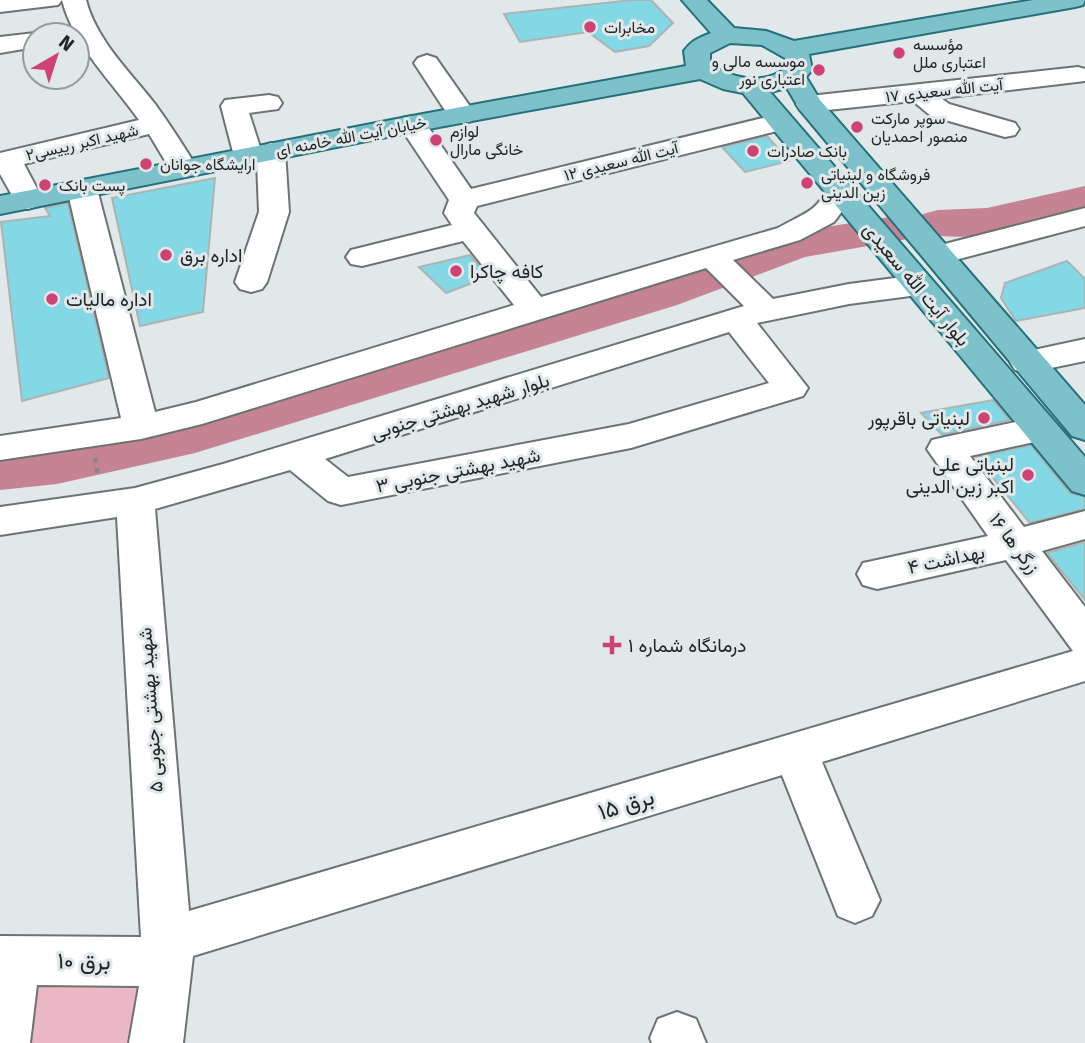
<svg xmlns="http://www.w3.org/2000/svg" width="1085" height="1043" font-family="'Fira Sans',Vazirmatn,sans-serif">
<rect width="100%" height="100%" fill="#e1e8e9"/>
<polygon fill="#ecb7c4" points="24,971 152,973 143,1043 15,1043"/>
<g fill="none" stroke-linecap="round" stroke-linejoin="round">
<path fill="#c58394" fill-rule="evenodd" d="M1085 186V212C1037 223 970 247 922 232L919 237 805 257 677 305 195 453 57 484 0 490V452L57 446 192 418 643 285 773 239 806 230 903 215 919 219 923 214 938 210 987 208Z"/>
</g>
<g fill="#84d8e5" stroke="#acb3b3" stroke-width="2">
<polygon points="632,0 651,0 673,23 649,46 615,52 588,32 520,42 504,14"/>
<polygon points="767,136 789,161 745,172 722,147"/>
<polygon points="215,178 203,312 140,326 112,198"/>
<polygon points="68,203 109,378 22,401 1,222 50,216 45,208"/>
<polygon points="470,255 488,277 446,293 419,267"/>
<polygon points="1067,261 1085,279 1085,308 1016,321 1001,298 1005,283"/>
<polygon points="993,400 1010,420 942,435 921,413"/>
<polygon points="1031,445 1070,493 1085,497 1085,509 1030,523 976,457"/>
<polygon points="1085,542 1085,600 1047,553"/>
</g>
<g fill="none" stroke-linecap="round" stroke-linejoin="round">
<g stroke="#6d7373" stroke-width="4">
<g id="minor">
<polygon points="0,0 62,0 58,5 0,12"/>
<path d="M62 0H86C96 40 131 73 155 104 170 125 184 146 197 168L193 174 183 177 173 174 149 134 24 164 43 200 38 206 28 209 18 206 0 174V153L139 120C113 83 73 45 62 0Z"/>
<polygon points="35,33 44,35 35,35 35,47 0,53 0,37"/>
<polygon points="427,55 436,58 476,115 472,121 462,123 452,121 448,115 414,63 418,58"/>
<polygon points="1078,67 1085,69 1085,81 941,98 949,104 1015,123 1019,129 1015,135 1005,137 931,116 913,101 809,112 800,110 796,104 800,98 809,96"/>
<polygon points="269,95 278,97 282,103 278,109 249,113 260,147 271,143 281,145 285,151 289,212 267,282 262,289 251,292 240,289 235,282 259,212 257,162 248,164 238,162 234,156 221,106 225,100"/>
<path d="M779 114 789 116 793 122 789 128 477 206 474 213 541 297 778 228C788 222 800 217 809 211 827 200 823 181 850 188L855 194 834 222 800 240 733 260 773 299 849 284 918 275 929 278 934 285 929 292 918 295 849 304 757 323 808 388 803 396 631 448 341 505 328 501 290 470 155 509 189 911 1073 651 1006 560 877 589 863 585 857 574 863 563 988 536 927 449 932 440 945 437 1039 417 1052 420 1057 429 1052 438 970 456 1024 527 1085 511V539L1042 551 1085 607V681L822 762 880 900 872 916 855 923 838 916 782 775 193 956 183 1043H129L139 986 37 985 30 1043H0V936L141 937 117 517 0 535V507L135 488 223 464 744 306 706 268 202 424 141 439 0 460V436L121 418 67 189 72 183 82 180 92 183 97 189 155 412 196 402 514 305 463 241 362 266 351 264 346 257 351 250 452 225 444 213 449 200 398 124 402 118 412 116 422 118 471 189ZM729 332 769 383 629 424 348 477 325 459Z"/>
<polygon points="1085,208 1085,226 940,264 929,262 925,255 929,248"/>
<polygon points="1085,339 1085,361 1027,373 1015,370 1010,362 1015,354"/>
<polygon points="677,1012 696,1019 706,1043 652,1043 650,1038 658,1019"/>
</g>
</g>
<g stroke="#25707a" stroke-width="4">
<path id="major" d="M682 0H707L734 28 766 31 794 41 1033 0H1085L1083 5 1075 7 809 54 812 70 806 77 820 100 1085 405V440L1072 436 800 110 787 88 770 92 1085 457V495L1072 491 743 93 723 89 700 79 412 132 0 214V196L412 116 686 66 684 51C692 40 699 38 711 33ZM730 43 762 45 785 58 786 68C763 85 731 80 710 62V53Z"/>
</g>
<polyline stroke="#848989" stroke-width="4.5" stroke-dasharray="5 5" stroke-linecap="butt" points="95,458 98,477"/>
<use href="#minor" fill="#fff" fill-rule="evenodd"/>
<use href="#major" fill="#7dc2cb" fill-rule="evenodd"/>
</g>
<g fill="#ce4274" stroke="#e1e8e9" stroke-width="2.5">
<circle cx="590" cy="27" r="7"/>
<circle cx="899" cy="53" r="7"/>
<circle cx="819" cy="70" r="7"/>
<circle cx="857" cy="127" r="7"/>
<circle cx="436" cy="140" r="7"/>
<circle cx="753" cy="151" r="7"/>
<circle cx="146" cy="164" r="7"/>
<circle cx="807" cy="183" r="7"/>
<circle cx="45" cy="185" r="7"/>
<circle cx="166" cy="255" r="7"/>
<circle cx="456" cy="271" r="7"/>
<circle cx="52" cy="299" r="7"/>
<circle cx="984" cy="418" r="7"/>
<circle cx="1028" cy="475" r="7"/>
<path d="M608.5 634.5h7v7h7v7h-7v7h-7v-7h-7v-7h7z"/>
</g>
<g text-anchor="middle" stroke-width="6" stroke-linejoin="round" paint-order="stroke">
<g font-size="16" fill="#222525" stroke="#e1e8e9" text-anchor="start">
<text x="604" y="33">مخابرات</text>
<text x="913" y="50">مؤسسه<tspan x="913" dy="18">اعتباری ملل</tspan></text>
<text x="805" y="67" text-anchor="end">موسسه مالی و<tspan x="805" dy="18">اعتباری نور</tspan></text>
<text x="871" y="124">سوپر مارکت<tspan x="871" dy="18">منصور احمدیان</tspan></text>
<text x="450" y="137">لوازم<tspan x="450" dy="18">خانگی مارال</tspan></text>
<text x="767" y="157">بانک صادرات</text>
<text x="160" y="170">ارایشگاه جوانان</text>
<text x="821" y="180">فروشگاه و لبنیاتی<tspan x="821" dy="18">زین الدینی</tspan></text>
<text x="59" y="191">پست بانک</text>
</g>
<g font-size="16" fill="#222525" stroke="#e1e8e9">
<text transform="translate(944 90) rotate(-6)" y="6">آیت الله سعیدی ۱۷</text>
<text transform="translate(351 136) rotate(-11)" y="6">خیابان آیت الله خامنه ای</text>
<text transform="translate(82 142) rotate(-13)" y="6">شهید اکبر رییسی۲</text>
<text transform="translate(621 161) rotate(-14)" y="6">آیت الله سعیدی ۱۲</text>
</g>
<g font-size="19" fill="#222525" stroke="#e1e8e9" text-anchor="start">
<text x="180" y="262">اداره برق</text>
<text x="470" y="278">کافه چاکرا</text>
<text x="66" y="306">اداره مالیات</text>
<text x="970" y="425" text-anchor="end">لبنیاتی باقرپور</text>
<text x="1014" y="471" text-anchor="end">لبنیاتی علی<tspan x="1014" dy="22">اکبر زین الدینی</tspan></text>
<text x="628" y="652">درمانگاه شماره ۱</text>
</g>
<g font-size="19" fill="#222525" stroke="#e1e8e9">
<text transform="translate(917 284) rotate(50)" y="7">بلوار آیت الله سعیدی</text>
<text transform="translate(460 406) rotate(-17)" y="7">بلوار شهید بهشتی جنوبی</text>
<text transform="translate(458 470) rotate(-11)" y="7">شهید بهشتی جنوبی ۳</text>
<text transform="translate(1015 543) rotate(53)" y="7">زرگر ها ۱۶</text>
<text transform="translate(946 559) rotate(-12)" y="7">بهداشت ۴</text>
<text transform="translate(150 710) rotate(-94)" y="7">شهید بهشتی جنوبی ۵</text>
</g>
<g font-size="23" fill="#222525" stroke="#e1e8e9">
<text transform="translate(626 804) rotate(-17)" y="8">برق ۱۵</text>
<text transform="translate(84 961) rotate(1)" y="8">برق ۱۰</text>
</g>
</g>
<g transform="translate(56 56) rotate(39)"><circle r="33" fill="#e1e8e9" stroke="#959a9b" stroke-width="2"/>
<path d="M0-5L12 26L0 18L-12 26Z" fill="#ce4274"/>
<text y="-10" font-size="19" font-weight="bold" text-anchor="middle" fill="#222525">N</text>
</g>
</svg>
